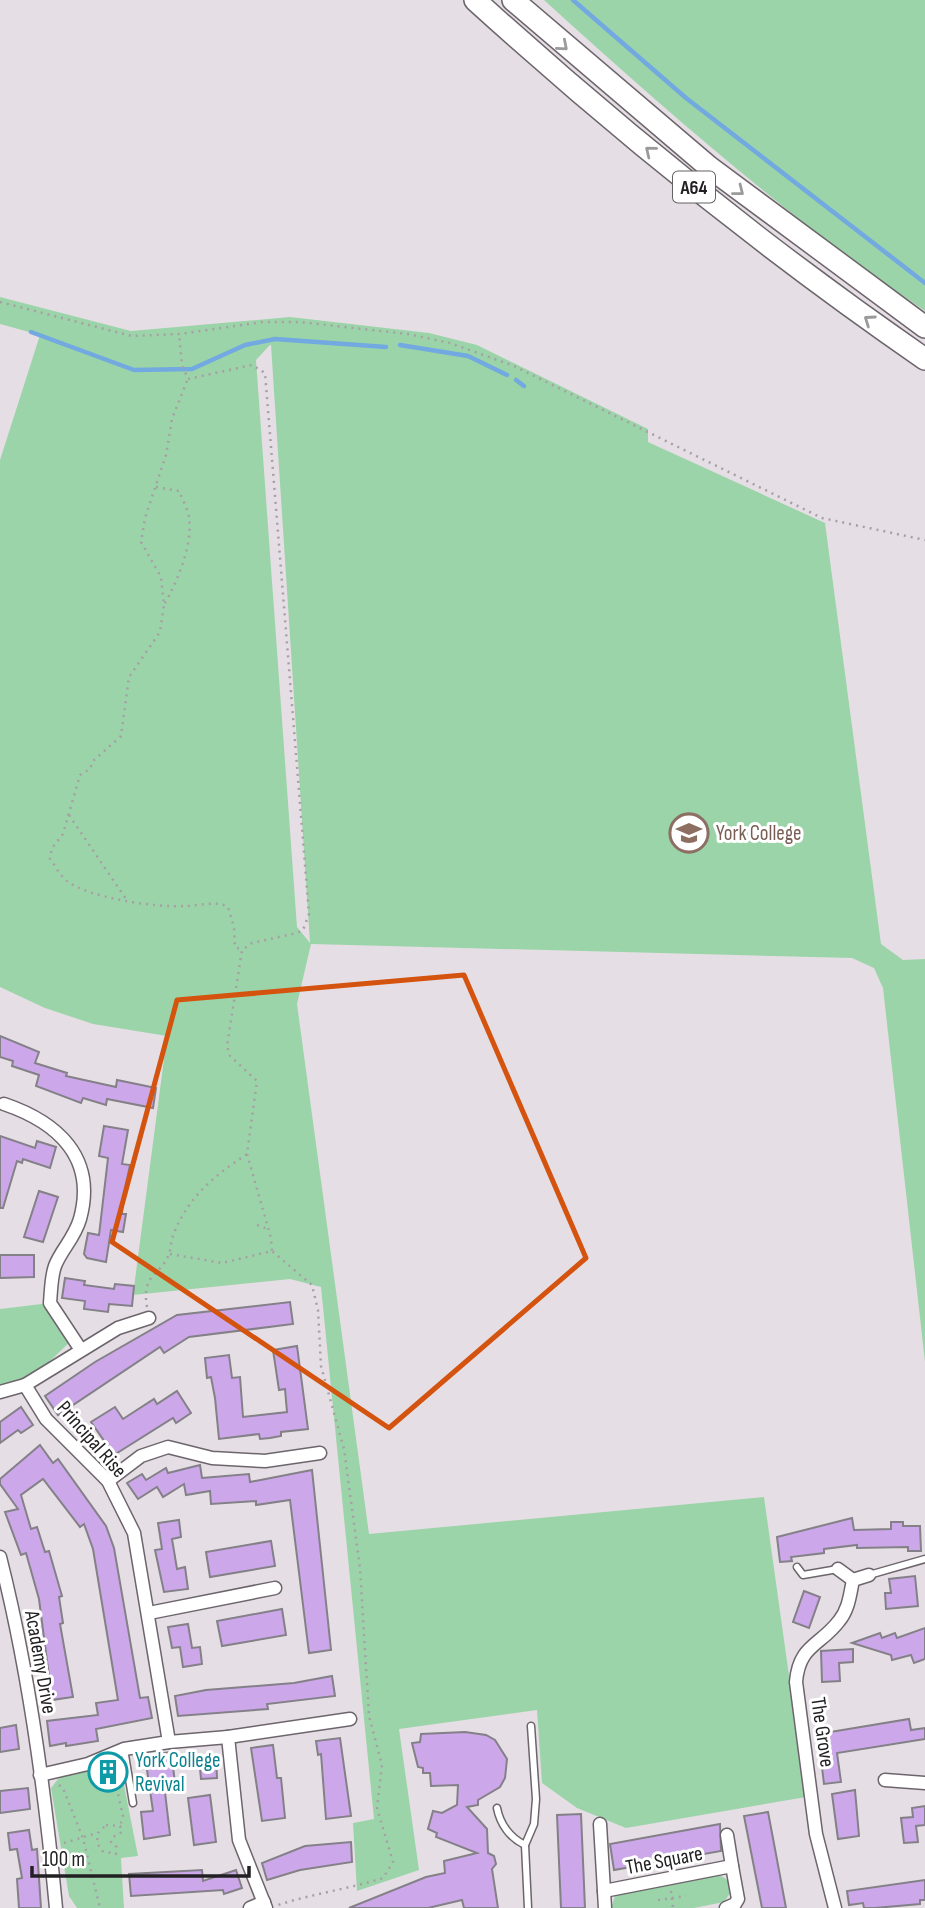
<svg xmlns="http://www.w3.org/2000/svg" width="925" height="1908" font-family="'Sofia Sans Condensed',sans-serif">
<rect width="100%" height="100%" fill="#e6dee5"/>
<g fill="#9cd4a9" fill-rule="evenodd">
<path d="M544 0H925V311C789 219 665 110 544 0Z"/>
<path d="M0 297 131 331 290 317 429 333 477 345 648 429V442L825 523 881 944 903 960 925 959V1362L883 988 874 968 852 958 311 944 297 1004 369 1534 764 1497 806 1797 626 1828 577 1808 542 1783 537 1710 399 1729 419 1870 357 1891 353 1823 374 1819 321 1287 290 1279 133 1295 167 1036 93 1024 45 1008 0 987V460L40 335 0 324ZM270 345H271L310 943 297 927 256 360Z"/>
<polygon points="50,1303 74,1338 25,1385 0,1392 0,1309"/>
<polygon points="118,1755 138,1856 121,1858 124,1908 77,1908 69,1896 51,1788 58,1779"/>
<polygon points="718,1874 729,1881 732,1890 724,1902 694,1908 611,1908 616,1893"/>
</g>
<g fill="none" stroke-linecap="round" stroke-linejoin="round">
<g stroke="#71a9e0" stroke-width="4.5">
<polyline points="573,0 686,98 925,283"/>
<polyline points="31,332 134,370 192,369 245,345 275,339 386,347"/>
<polyline points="400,345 468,356 507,375"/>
<polyline points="516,380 524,386"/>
</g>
</g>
<g fill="#cca8ea" stroke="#848088" stroke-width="2">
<polygon points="0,1036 39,1052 35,1063 67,1073 66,1076 116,1087 117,1080 156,1088 153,1108 107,1099 106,1105 83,1098 81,1103 36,1086 39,1075 12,1066 13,1061 0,1057"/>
<polygon points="104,1126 128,1130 122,1164 130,1165 123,1198 122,1214 126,1214 123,1232 111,1230 106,1262 87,1258 84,1254 88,1233 99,1235 108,1158 99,1156"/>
<polygon points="0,1136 35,1148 37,1141 56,1147 50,1168 23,1159 22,1163 17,1161 3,1208 0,1208"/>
<polygon points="39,1191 58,1197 43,1242 24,1237"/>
<polygon points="0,1255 34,1255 34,1277 0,1278"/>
<polygon points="65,1278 85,1281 84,1285 114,1289 115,1284 134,1286 132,1306 109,1304 108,1312 84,1309 85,1301 62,1298"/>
<polygon points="290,1302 293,1324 189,1337 164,1353 160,1347 58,1415 45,1396 95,1362 177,1315"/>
<polygon points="297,1346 308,1429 281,1432 281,1436 270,1438 260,1439 259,1434 219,1439 215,1398 211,1377 207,1378 205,1358 229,1355 232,1378 240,1377 243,1417 287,1412 285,1389 279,1390 273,1350"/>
<polygon points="177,1391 191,1413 176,1423 173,1418 114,1455 91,1422 115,1407 123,1419 154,1399 157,1404"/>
<polygon points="21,1407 33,1425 21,1433 18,1430 0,1443 0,1422"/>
<polygon points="40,1445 53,1463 58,1459 106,1526 114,1548 140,1698 148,1697 152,1718 96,1729 98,1741 66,1746 66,1743 50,1746 47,1721 98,1715 96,1703 118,1700 93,1549 84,1524 80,1527 43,1479 21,1495 31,1529 37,1527 45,1552 49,1551 62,1596 59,1597 63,1623 60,1624 73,1697 52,1700 39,1599 26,1553 21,1555 5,1512 18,1509 0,1484 0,1479"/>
<polygon points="200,1465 202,1478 249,1474 250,1482 312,1470 331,1650 309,1653 290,1500 256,1505 256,1501 211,1504 210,1491 186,1495 184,1484 163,1497 157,1487 138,1499 127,1483 142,1474 146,1480 166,1468 168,1473"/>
<polygon points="852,1518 854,1530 891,1529 891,1522 903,1522 903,1526 920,1526 921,1551 908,1551 908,1547 857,1548 857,1545 824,1549 824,1553 791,1557 792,1561 780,1562 777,1537"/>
<polygon points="179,1520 181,1537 172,1539 177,1569 185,1567 188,1589 164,1592 155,1550 162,1549 158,1523"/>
<polygon points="271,1541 275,1566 210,1577 206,1552"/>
<polygon points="915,1576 918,1606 886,1609 885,1593 891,1593 889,1579"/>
<polygon points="804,1591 820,1597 809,1628 793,1622"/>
<polygon points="282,1609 286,1635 222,1646 217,1621"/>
<polygon points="188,1624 192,1648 200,1647 202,1664 183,1667 180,1647 172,1648 168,1627"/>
<polygon points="925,1628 925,1659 914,1663 911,1655 892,1660 891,1655 852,1643 880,1633 882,1638 895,1633 897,1638"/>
<polygon points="853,1649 853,1662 839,1663 840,1681 822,1682 821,1651"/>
<polygon points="332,1676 335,1696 267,1704 268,1709 178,1716 175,1696 206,1690 294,1683"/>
<polygon points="909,1719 911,1730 925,1728 925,1739 837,1753 841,1782 824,1784 818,1734"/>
<polygon points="16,1725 19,1749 0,1752 0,1728"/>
<polygon points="465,1732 486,1735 495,1740 507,1759 505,1778 500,1787 478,1800 478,1805 467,1807 487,1829 488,1853 494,1856 496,1864 492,1869 498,1908 464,1908 462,1900 428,1908 349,1908 426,1877 445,1873 444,1861 477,1853 436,1837 437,1833 428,1829 433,1811 442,1813 457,1805 458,1785 431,1786 430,1773 423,1773 423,1768 418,1767 412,1743 420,1742 421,1734"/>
<polygon points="340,1738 351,1816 326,1819 321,1754 318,1755 316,1741"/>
<polygon points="273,1745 277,1778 281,1778 285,1818 262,1821 251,1748"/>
<polygon points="171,1752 176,1790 165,1792 170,1835 144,1839 141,1812 153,1811 145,1756"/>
<polygon points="216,1756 217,1778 201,1779 199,1758"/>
<polygon points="28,1788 30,1809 0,1813 0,1791"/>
<polygon points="855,1790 859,1836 838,1839 832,1794"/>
<polygon points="210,1795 216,1842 194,1845 188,1798"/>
<polygon points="925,1806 925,1825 916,1826 918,1842 904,1843 901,1818 913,1817 912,1808"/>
<polygon points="768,1812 775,1849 786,1908 762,1908 744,1816"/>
<polygon points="581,1814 585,1908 561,1908 557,1815"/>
<polygon points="720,1824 721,1851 614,1870 610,1844"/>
<polygon points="29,1830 32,1850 37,1849 41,1908 19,1908 17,1879 22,1878 17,1849 10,1850 8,1833"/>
<polygon points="351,1842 352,1862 300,1870 267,1880 262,1863 305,1846"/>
<polygon points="202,1870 203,1881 236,1870 242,1888 224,1894 223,1890 131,1896 129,1874"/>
<polygon points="925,1880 925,1900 920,1900 920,1904 875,1908 864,1908 863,1903 849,1905 847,1891"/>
</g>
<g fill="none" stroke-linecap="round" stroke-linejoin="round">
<g stroke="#6c656b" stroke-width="9">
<g id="service">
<polyline points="797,1567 803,1575 838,1569"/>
<polyline points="869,1575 925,1559"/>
<polyline points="124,1749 133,1803"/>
<path d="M497 1808C500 1824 510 1838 525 1845"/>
<polyline points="528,1908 525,1845 534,1824 536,1799 531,1726"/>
</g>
</g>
<g stroke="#6c656b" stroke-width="15">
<g id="minor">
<path d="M4 1104C57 1122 97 1157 80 1219 74 1239 61 1250 55 1266 51 1277 51 1292 50 1303L81 1350"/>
<polyline points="149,1318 118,1328 25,1385 46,1419 108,1481 134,1533 169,1742"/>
<polyline points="0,1392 25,1385"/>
<polyline points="108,1481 141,1456 168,1447 212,1458 265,1461 320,1453"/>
<path d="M0 1557C29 1671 45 1790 56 1908"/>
<polyline points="853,1580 869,1575"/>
<polyline points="149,1613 275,1588"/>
<polyline points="228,1737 350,1719"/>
<polyline points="40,1775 88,1764 124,1749 169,1742 228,1737 239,1840 266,1908"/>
<polyline points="885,1780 925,1783"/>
<polyline points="600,1824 605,1908"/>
<polyline points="727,1835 732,1866"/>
<polyline points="604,1891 732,1866 738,1899 735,1904 726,1908"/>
<polyline points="250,1908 264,1902"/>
<path d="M835 1908 816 1834 796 1682C799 1645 820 1646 839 1621 849 1609 850 1594 853 1580L838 1569"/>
</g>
</g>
<g stroke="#6c656b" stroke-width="24">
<g id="trunk">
<path d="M475 0C617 129 767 250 925 359"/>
<polyline points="513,0 709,167 925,327"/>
</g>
</g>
<g stroke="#a6a0a5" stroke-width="2.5" stroke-dasharray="2 5" stroke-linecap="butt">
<polyline points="0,302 132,336 179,334 262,322 300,322 408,334 450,343 514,366 822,518 925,540"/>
<path d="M187 381 172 419 166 455 145 518 141 542 161 577 164 605 160 632 129 677 121 736 93 761 90 769 80 775 63 834 52 848 50 859C55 865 60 876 67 881 89 898 157 908 185 906 199 906 216 900 228 907L234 927 235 947 242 950"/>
<path d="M156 487 179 491C182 499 188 509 189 518 193 545 177 582 164 605"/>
<polyline points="69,815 126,899"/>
<polyline points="247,1154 271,1238 272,1251"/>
<polyline points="257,1225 268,1229"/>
<path d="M170 1254 222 1263 272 1251 312 1285 318 1310 321 1366 344 1449 360 1568 369 1716 382 1765 377 1808 393 1862 383 1878C348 1889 312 1894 278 1905"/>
<path d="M147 1307C141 1273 161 1276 169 1254 171 1248 171 1240 174 1233 189 1196 214 1176 247 1154L257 1081 230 1056 227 1046 242 950 252 943 297 933 303 930 309 914 265 373 252 365 188 379 182 365 179 334"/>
<polyline points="112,1767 123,1816 120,1826"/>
<polyline points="59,1785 63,1788 83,1838 100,1908"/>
<polygon points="106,1825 120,1826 122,1832 113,1837 111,1842 116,1846 116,1854 102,1851 97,1843 98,1833"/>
<polyline points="64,1843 97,1833"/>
<polyline points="671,1891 673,1908"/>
<polyline points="658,1900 686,1896"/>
</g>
<use href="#service" stroke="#fff" stroke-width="6"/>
<use href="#minor" stroke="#fff" stroke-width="12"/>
<use href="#trunk" stroke="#fff" stroke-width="21"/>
</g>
<defs><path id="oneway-chevron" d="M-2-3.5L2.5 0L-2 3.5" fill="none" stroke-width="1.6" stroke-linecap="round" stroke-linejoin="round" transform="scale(1.75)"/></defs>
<g stroke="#9c9b9c">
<use href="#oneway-chevron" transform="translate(563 46) rotate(41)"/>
<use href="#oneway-chevron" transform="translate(650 151) rotate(-141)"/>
<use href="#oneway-chevron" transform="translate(739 191) rotate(38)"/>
<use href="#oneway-chevron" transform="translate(869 320) rotate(-145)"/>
</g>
<path fill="none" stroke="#d4530e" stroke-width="5" stroke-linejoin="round" d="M464 975 586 1258 389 1428 112 1242 177 1000Z"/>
<defs>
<g id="university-ring" transform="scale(2.0125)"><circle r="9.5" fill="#fff" stroke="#8d6e63" stroke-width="1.5"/><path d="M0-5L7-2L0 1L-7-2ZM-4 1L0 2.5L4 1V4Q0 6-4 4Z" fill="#8d6e63"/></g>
<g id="building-ring" transform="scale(2.0125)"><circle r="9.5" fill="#fff" stroke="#0f9aa8" stroke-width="1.5"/><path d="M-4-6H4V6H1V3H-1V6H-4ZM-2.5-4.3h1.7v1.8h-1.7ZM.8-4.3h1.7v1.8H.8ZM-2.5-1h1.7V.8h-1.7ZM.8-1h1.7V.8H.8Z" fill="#0f9aa8"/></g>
</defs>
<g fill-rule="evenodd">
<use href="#university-ring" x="689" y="833"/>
<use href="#building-ring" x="108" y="1772"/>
</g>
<g text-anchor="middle" stroke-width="6" stroke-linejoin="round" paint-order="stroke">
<rect fill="#fff" stroke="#646364" stroke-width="2" x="673" y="171.5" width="42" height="31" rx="5"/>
<g font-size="19" font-weight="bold" fill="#222022">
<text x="694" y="194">A64</text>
</g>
<g font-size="21" fill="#785e54" stroke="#fff" text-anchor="start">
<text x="716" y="840">York College</text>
</g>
<g font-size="21" fill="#222022" stroke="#fff">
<text transform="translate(92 1439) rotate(49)" y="7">Principal Rise</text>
<text transform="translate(41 1662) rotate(80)" y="7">Academy Drive</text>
<text transform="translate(823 1732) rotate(82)" y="7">The Grove</text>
<text transform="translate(664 1860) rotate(-11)" y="7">The Square</text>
</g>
<g font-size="21" fill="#0d838f" stroke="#fff" text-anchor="start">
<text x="135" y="1767">York College<tspan x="135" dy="24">Revival</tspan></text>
</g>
</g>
<path d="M32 1866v10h217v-10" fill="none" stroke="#222022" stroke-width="3.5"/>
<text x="42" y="1866" font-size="21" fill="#222022" stroke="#ffffff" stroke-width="5" paint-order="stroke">100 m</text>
</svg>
